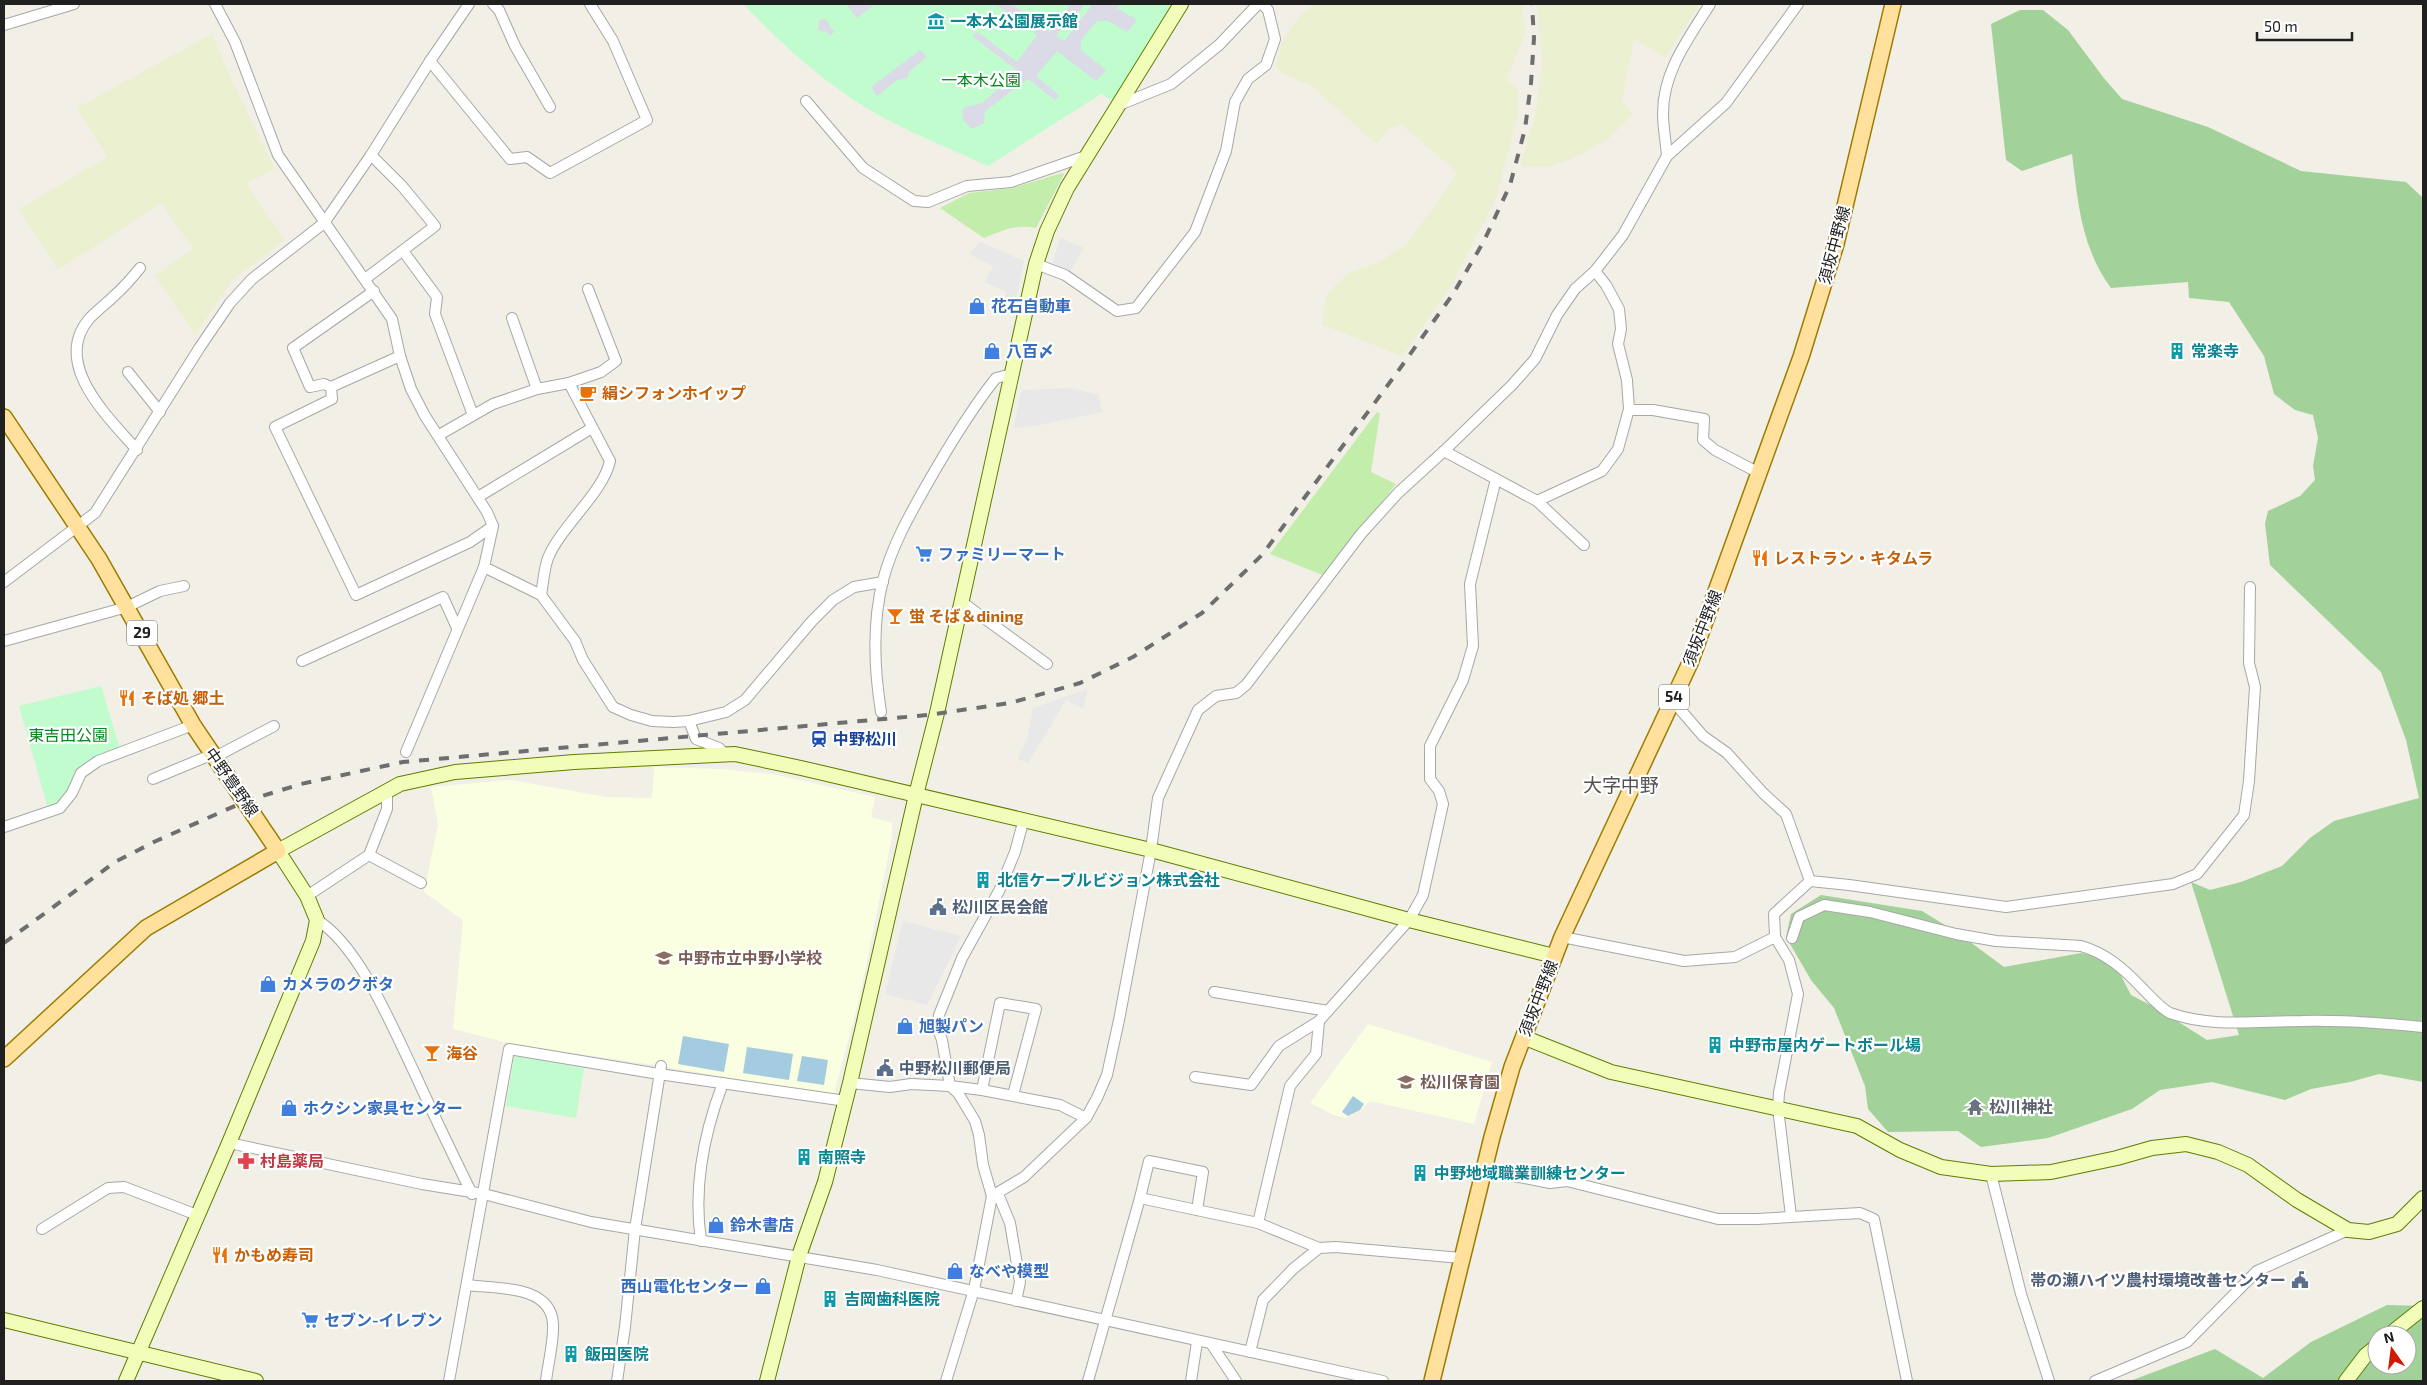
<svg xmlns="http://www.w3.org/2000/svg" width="2427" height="1385" font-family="'Exo 2','Noto Sans JP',sans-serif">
<rect width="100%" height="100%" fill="#f1efe6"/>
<g fill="#fbffe1">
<polygon points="654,767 720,769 772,774 875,797 871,817 892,823 892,837 860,996 834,1094 829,1095 661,1066 512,1044 453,1029 463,920 424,892 438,825 431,787 511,780 607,797 652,798"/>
<polygon points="1368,1024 1492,1062 1474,1124 1370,1101 1361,1110 1346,1118 1334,1115 1310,1103"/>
</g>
<g fill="#eaf0d0">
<polygon points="1314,4 1522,4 1525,33 1507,79 1518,91 1517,118 1496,198 1452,284 1402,356 1323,325 1324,305 1329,292 1350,272 1378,263 1408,243 1458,173 1401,124 1390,128 1376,144 1313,87 1281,72 1276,67 1281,43 1301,14"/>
<polygon points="1537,4 1698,4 1698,7 1665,58 1634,39 1622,100 1633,114 1608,139 1584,153 1550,167 1520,166 1536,114 1542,63"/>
<polygon points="212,34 235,88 275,169 246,183 285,240 233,279 195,335 155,276 193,248 161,203 58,270 19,209 107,157 77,108"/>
</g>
<g fill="#c2edaa">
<path d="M1062 173 1064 174 1036 228C1016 224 1003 230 984 238L940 208 969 193 1013 188Z"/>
<polygon points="1377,412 1380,413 1371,472 1396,484 1325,576 1270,554"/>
</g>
<g fill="#a2d299" fill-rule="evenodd">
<path d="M2020 10H2043L2068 30 2103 77 2122 99 2208 127 2301 171 2406 182 2423 198V1082L2379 1074 2350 1082 2311 1089 2285 1100 2212 1082 2160 1090 2132 1109 2048 1138 1981 1147 1958 1131 1888 1132 1868 1109 1865 1086 1834 1008 1811 980 1786 937 1791 914 1821 895 1922 911 1958 933 2004 967 2081 953 2113 960 2131 995 2158 1009 2207 1040 2239 1035 2191 882 2210 890 2241 882 2282 866 2310 838 2334 821 2419 798 2406 740 2381 672 2270 565 2265 524 2268 511 2300 496 2315 480 2313 466 2318 438 2313 415 2295 410 2274 394 2264 356 2229 302 2189 298 2188 282 2111 288C2081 247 2078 203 2072 154L2022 171 2006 160 1991 24Z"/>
<path d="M2387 1305 2423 1306V1381H2130L2215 1349 2263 1378 2311 1342ZM2377 1335H2407V1365H2377Z"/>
</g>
<g fill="#c1fcce">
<path d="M743 4H1181L1119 105 1101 94 988 166C940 144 889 125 845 94 808 68 775 37 743 4Z"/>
<polygon points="101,686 121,752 81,773 72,793 49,812 19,706"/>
<polygon points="514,1056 584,1068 576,1118 506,1106"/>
</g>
<g fill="#e8e8e8">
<polygon points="1060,238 1084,248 1069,273 1052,265"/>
<polygon points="980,242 1024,261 1014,309 1001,304 1007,292 985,282 993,266 969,254"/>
<polygon points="1071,388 1099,395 1102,412 1040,425 1014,428 1020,394 1023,390"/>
<polygon points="1088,689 1083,708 1066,700 1028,763 1018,759 1028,735 1033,708"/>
<polygon points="903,921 961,936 927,1005 885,994"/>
</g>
<g fill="#dbdae7">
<polygon points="846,4 875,4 857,18"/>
<polygon points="996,4 1012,4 1049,32 1069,7 1067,4 1085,4 1078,13 1074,11 1056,36 1064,41 1093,4 1120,4 1117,8 1137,20 1127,32 1108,21 1097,21 1085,35 1081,42 1081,50 1106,70 1096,81 1057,51 1036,76 1060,96 1055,100 1028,79 985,111 984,123 972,129 963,120 962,111 965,107 982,103 1009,79 1015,69 972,36 978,32 1017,62 1037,35"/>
<polygon points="825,19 828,21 830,28 835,31 830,36 827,32 818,30 819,20"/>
<polygon points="920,50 927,57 910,71 907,78 897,80 877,96 871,87"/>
</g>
<g fill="#a4cbe0">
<polygon points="683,1036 729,1044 724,1072 678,1064"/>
<polygon points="747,1047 793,1054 789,1080 743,1073"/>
<polygon points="802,1056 828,1060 824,1085 797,1081"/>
<polygon points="1353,1096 1364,1104 1360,1110 1348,1116 1342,1112"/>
</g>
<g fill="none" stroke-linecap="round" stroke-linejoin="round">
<g stroke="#a7a7a7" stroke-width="12">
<g id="street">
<polyline points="215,4 235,42 278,155 392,319 400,356 411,389 425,416 487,512 493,526 484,567 406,752"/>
<polyline points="493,4 499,10 515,46 550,107"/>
<polyline points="4,25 74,4"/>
<polyline points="430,61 510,159 527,157 550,173 647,120 613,41 590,4"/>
<polyline points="806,101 863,168 914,201 928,202 967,186 1011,182 1086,156"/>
<polyline points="1119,105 1171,84 1219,45 1258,4"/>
<path d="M1667 156C1666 142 1663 128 1663 113 1663 71 1689 38 1710 4"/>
<polyline points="403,251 437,297 435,314 473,415"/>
<polyline points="1036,264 1065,275 1117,311 1136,308 1195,232 1226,151 1235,102 1248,79 1266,65 1275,39 1268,10 1262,4"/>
<polyline points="365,279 435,226 402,186 371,155"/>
<polyline points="512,318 537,389"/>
<polyline points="400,356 331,387 332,399 275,427 356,595 470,542 493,526"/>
<polyline points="128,372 160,412"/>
<polyline points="331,387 324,384 310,387 293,348 374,291"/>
<polyline points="1629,410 1653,410 1704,419 1703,440 1715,450 1759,473"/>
<polyline points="439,435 493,404 537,389 569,383 601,372 616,361 588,289"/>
<path d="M137 450C109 418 51 364 89 319 96 311 106 304 114 296 123 288 132 278 140 268"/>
<polyline points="1444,451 1537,501 1584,545"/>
<polyline points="478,497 592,428"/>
<polyline points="1537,501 1602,471 1618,449 1629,409 1627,380 1618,344 1621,329 1619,309 1606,285 1595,271"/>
<polyline points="484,567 541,595 575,641 583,660 613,707 631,715 652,721 673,722 689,721 726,712 745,700 812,621 833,600 854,587 883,582"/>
<polyline points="4,582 95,513 200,347 230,303 252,279 324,223 371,155 430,61 469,4"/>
<path d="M541 595C543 584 544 569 548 558 561 526 603 493 610 461L569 383"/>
<polyline points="962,602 1047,664"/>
<polyline points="4,641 127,607 160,591 184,586"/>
<polyline points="302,661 443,597 457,628"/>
<polyline points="1672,700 1703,736 1727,753 1763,793 1786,814 1810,881 1774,914 1775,937 1789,960 1798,994 1779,1093 1778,1108 1791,1216"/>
<path d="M881 712C874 668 872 623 883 580 892 546 909 516 926 486 947 449 969 412 996 378L1012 374"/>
<polyline points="689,721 696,739 719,748 725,754"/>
<polyline points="215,757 274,726"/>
<polyline points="153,779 213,754"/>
<polyline points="387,791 387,809 369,855 421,883"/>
<polyline points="4,827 60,808 72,793 81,773 98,761 193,725"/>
<polyline points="1810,881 1849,885 2006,907 2173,884 2197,874 2244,815 2249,781 2255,687 2249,663 2250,587"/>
<polyline points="307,896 369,855"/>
<path d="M317 920C360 946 394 1031 416 1076 434 1116 453 1155 472 1194"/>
<polyline points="1562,937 1684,961 1735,957 1775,937"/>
<path d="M1792 938 1799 917 1824 905 1870 912 1956 934 1996 941 2081 946C2106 953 2124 969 2142 988 2150 996 2160 1008 2170 1013 2211 1028 2259 1021 2302 1021 2343 1020 2383 1023 2423 1027"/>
<polyline points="1214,992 1328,1011"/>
<polyline points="1195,1077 1251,1085 1279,1046 1319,1021 1409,920 1423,895 1443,804 1439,791 1430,779 1430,746 1463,680 1473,646 1470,584 1496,479"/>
<polyline points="850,1083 890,1087 911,1084 950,1086 982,1090 1060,1105 1086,1118"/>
<polyline points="982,1090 1000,1003 1036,1009 1013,1095"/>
<polyline points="229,1143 422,1184 484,1194 591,1222 877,1270 1383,1381"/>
<polyline points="1483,1170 1550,1183 1567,1181 1718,1219 1757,1219 1860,1213 1874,1219 1907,1381"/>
<polyline points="1991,1174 2021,1294 2049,1381"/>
<polyline points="998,1194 1010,1223 1020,1282 1016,1301"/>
<polyline points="992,1196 983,1165 979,1135 975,1121 958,1093 950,1086 942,1040 938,1029 939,1015 962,958 999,891 1015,852 1024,819"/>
<polyline points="1140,1198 1149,1161 1203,1172 1197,1210"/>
<polyline points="1258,1223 1290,1086 1316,1054 1319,1021"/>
<polyline points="42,1229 108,1188 124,1187 197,1215"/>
<path d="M701 1241C693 1187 704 1133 723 1083"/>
<path d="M467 1285C496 1289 551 1284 553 1324 554 1342 548 1363 546 1381"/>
<polyline points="1212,1345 1236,1381"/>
<polyline points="1250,1352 1263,1300 1293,1269 1319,1248 1336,1247 1461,1258"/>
<polyline points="449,1381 509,1049 659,1074 846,1101"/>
<polyline points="617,1381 625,1327 635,1229 661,1066"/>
<polyline points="946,1381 974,1290 992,1196 1024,1177 1086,1118 1097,1098 1107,1075 1119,1020 1151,850 1158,798 1198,710 1216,696 1236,693 1246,685 1361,534 1398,493 1444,451 1512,385 1535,359 1557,315 1575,289 1595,271 1623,235 1667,156 1726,103 1798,4"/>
<polyline points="1088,1381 1140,1198 1258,1223 1319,1248"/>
<polyline points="1191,1381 1197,1342"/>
<polyline points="2095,1381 2187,1342 2257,1271 2348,1230"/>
</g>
</g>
<g stroke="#607e00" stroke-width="16">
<g id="secondary">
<polyline points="1523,1037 1611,1072 1857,1126 1900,1150 1941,1167 1991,1174 2051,1172 2117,1158 2152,1148 2186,1144 2218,1152 2248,1165 2297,1200 2348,1230 2369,1232 2397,1224 2423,1198"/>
<polyline points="4,1320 256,1381"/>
<polyline points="2389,1335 2423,1308"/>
<polyline points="126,1381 229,1143 313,941 317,920 307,896 278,851 400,784 455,772 574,762 735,754 801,768 1151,850 1409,920 1554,956"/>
<polyline points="767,1381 799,1256 825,1182 850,1083 916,795 937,713 1036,264 1047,231 1067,188 1181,4"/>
<polyline points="2346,1381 2365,1356 2377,1346"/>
</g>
</g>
<g stroke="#9c7c00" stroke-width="18">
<g id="primary">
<polyline points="4,417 99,559 193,725 278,851 146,928 4,1059"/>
<polyline points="1432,1381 1492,1137 1512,1067 1562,937 1690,663 1801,357 1836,244 1893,4"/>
</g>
</g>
<use href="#street" stroke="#fff" stroke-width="10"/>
<use href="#secondary" stroke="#f1fdb8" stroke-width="14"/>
<use href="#primary" stroke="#ffe19d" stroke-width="15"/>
<polyline stroke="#6e6e6e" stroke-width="4" stroke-dasharray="10 10" stroke-linecap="butt" points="4,943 115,862 156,841 246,801 301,784 403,762 928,715 1010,703 1080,683 1133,657 1202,613 1262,555 1396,374 1453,294 1484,241 1510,185 1525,129 1531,83 1534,38 1532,4"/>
</g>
<defs>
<g id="museum-bare" transform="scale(1.35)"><path d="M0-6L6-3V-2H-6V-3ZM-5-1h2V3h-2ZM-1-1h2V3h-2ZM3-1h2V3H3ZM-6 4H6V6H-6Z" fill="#0f9aa8" stroke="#fff" stroke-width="2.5" paint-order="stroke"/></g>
<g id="shop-bare" transform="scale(1.35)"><path d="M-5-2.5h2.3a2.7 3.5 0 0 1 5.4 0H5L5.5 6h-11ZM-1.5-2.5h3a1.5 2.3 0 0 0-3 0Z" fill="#3f7fe0" stroke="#fff" stroke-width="2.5" paint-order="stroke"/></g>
<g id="building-bare" transform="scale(1.35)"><path d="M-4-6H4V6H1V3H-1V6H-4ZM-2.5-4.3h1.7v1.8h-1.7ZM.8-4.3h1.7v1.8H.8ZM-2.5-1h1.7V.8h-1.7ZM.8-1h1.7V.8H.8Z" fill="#0f9aa8" stroke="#fff" stroke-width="2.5" paint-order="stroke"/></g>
<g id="cafe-bare" transform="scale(1.35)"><path d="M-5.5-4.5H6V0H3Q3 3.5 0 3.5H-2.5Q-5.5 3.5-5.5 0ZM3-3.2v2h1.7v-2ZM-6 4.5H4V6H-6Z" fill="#e8710a" stroke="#fff" stroke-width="2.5" paint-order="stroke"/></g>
<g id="supermarket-bare" transform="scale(1.35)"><path d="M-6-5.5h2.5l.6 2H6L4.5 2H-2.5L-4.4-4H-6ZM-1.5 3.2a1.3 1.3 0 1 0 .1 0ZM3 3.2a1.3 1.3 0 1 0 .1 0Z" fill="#3f7fe0" stroke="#fff" stroke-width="2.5" paint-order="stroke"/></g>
<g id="restaurant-bare" transform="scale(1.35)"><path d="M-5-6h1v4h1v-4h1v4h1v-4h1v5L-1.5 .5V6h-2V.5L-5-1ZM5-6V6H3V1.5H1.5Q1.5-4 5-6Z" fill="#e8710a" stroke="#fff" stroke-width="2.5" paint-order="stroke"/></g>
<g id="bar-bare" transform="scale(1.35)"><path d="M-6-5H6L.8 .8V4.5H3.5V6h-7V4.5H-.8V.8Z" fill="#e8710a" stroke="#fff" stroke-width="2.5" paint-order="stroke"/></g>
<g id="station-bare" transform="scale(1.35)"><path d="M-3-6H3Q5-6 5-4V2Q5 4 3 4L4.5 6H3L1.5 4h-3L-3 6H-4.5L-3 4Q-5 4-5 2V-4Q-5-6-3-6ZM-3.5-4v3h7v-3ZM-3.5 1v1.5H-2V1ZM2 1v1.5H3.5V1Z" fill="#1a4fb4" stroke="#fff" stroke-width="2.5" paint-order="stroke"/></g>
<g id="civic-bare" transform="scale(1.35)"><path d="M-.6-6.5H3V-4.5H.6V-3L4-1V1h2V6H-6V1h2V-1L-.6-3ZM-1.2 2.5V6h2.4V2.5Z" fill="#5c6f8a" stroke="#fff" stroke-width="2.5" paint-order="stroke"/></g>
<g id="school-bare" transform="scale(1.35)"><path d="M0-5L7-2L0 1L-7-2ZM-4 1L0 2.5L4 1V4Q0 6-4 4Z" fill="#8d6e63" stroke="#fff" stroke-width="2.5" paint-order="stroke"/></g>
<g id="temple-bare" transform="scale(1.35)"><path d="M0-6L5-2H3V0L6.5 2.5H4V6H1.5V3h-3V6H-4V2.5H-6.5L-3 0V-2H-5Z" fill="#6b7280" stroke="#fff" stroke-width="2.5" paint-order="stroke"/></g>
<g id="pharmacy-bare" transform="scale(1.35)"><path d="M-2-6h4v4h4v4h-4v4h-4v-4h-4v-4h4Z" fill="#e0444e" stroke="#fff" stroke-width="2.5" paint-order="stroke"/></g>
</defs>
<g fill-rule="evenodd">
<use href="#museum-bare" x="936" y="21"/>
<use href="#shop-bare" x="977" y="306"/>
<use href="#shop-bare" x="992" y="351"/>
<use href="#building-bare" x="2177" y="351"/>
<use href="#cafe-bare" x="588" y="393"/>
<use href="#supermarket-bare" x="924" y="554"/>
<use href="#restaurant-bare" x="1760" y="558"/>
<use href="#bar-bare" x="895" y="616"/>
<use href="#restaurant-bare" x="127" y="698"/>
<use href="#station-bare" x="819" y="739"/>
<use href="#building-bare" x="983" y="880"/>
<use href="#civic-bare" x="938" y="907"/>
<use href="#school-bare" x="664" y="958"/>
<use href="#shop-bare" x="268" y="984"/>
<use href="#shop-bare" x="905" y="1026"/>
<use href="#building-bare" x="1715" y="1045"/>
<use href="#bar-bare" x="432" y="1053"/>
<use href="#civic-bare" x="885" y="1068"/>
<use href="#school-bare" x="1406" y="1082"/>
<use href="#temple-bare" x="1975" y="1107"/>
<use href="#shop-bare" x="289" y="1108"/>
<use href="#building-bare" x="804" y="1157"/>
<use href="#pharmacy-bare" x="246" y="1161"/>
<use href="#building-bare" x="1420" y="1173"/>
<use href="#shop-bare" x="716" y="1225"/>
<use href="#restaurant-bare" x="220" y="1255"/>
<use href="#shop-bare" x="955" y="1271"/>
<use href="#civic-bare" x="2300" y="1280"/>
<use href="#shop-bare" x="763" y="1286"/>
<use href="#building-bare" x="830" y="1299"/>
<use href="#supermarket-bare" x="310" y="1320"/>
<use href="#building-bare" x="571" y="1354"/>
</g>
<g text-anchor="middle" stroke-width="4.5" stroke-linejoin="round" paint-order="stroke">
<g fill="#fff" stroke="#636363" stroke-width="1">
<rect x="127" y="620.5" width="30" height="25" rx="4"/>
<rect x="1659" y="684.5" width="30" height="25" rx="4"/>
</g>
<g font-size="15" font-weight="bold" fill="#202020">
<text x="142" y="638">29</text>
<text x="1674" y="702">54</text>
</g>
<g font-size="16" font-weight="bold" fill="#0d838f" stroke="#fff" text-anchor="start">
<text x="950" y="27">一本木公園展示館</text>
<text x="2191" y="357">常楽寺</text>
<text x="997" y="886">北信ケーブルビジョン株式会社</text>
<text x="1729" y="1051">中野市屋内ゲートボール場</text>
<text x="818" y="1163">南照寺</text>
<text x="1434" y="1179">中野地域職業訓練センター</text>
<text x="844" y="1305">吉岡歯科医院</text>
<text x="585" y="1360">飯田医院</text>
</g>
<g font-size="16" fill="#068521" stroke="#fff">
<text x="981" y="86">一本木公園</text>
<text x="68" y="741">東吉田公園</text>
</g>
<g font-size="16" fill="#202020" stroke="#fff">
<text transform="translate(1834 245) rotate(-75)" y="6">須坂中野線</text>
<text transform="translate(1702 628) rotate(-69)" y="6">須坂中野線</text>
<text transform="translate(232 782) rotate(55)" y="6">中野豊野線</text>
<text transform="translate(1538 998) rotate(-69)" y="6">須坂中野線</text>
</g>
<g font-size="16" font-weight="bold" fill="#366cbe" stroke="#fff" text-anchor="start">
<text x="991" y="312">花石自動車</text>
<text x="1006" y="357">八百〆</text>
<text x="938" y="560">ファミリーマート</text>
<text x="282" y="990">カメラのクボタ</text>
<text x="919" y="1032">旭製パン</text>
<text x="303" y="1114">ホクシン家具センター</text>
<text x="730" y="1231">鈴木書店</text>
<text x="969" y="1277">なべや模型</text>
<text x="749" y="1292" text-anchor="end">西山電化センター</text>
<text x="324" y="1326">セブン-イレブン</text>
</g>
<g font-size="16" font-weight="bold" fill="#c56008" stroke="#fff" text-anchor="start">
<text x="602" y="399">絹シフォンホイップ</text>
<text x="1774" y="564">レストラン・キタムラ</text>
<text x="909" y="622">蛍 そば＆dining</text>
<text x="141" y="704">そば処 郷土</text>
<text x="446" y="1059">海谷</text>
<text x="234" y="1261">かもめ寿司</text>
</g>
<g font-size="16" font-weight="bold" fill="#164399" stroke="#fff" text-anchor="start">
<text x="833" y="745">中野松川</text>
</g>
<g font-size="16" font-weight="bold" fill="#4e5e75" stroke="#fff" text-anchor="start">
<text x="952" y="913">松川区民会館</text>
<text x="899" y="1074">中野松川郵便局</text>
<text x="2286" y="1286" text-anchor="end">帯の瀬ハイツ農村環境改善センター</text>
</g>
<g font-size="16" font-weight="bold" fill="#785e54" stroke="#fff" text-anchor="start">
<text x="678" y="964">中野市立中野小学校</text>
<text x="1420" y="1088">松川保育園</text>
</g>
<g font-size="16" font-weight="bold" fill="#5b616d" stroke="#fff" text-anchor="start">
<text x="1989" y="1113">松川神社</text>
</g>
<g font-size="16" font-weight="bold" fill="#be3a42" stroke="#fff" text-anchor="start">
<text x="260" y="1167">村島薬局</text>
</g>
<g font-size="19" fill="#535353" stroke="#fff">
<text x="1621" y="792">大字中野</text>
</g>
</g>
<rect width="2427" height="1385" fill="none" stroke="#202020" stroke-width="10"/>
<g transform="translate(2392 1350) rotate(346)"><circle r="24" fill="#ffffff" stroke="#a6a6a6"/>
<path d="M0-4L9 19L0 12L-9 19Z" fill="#d01a00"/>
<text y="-8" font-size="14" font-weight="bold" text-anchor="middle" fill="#202020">N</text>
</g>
<path d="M2257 32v8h95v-8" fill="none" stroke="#202020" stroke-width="2.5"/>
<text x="2264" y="32" font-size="15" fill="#202020" stroke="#ffffff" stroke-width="4" paint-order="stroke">50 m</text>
</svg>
